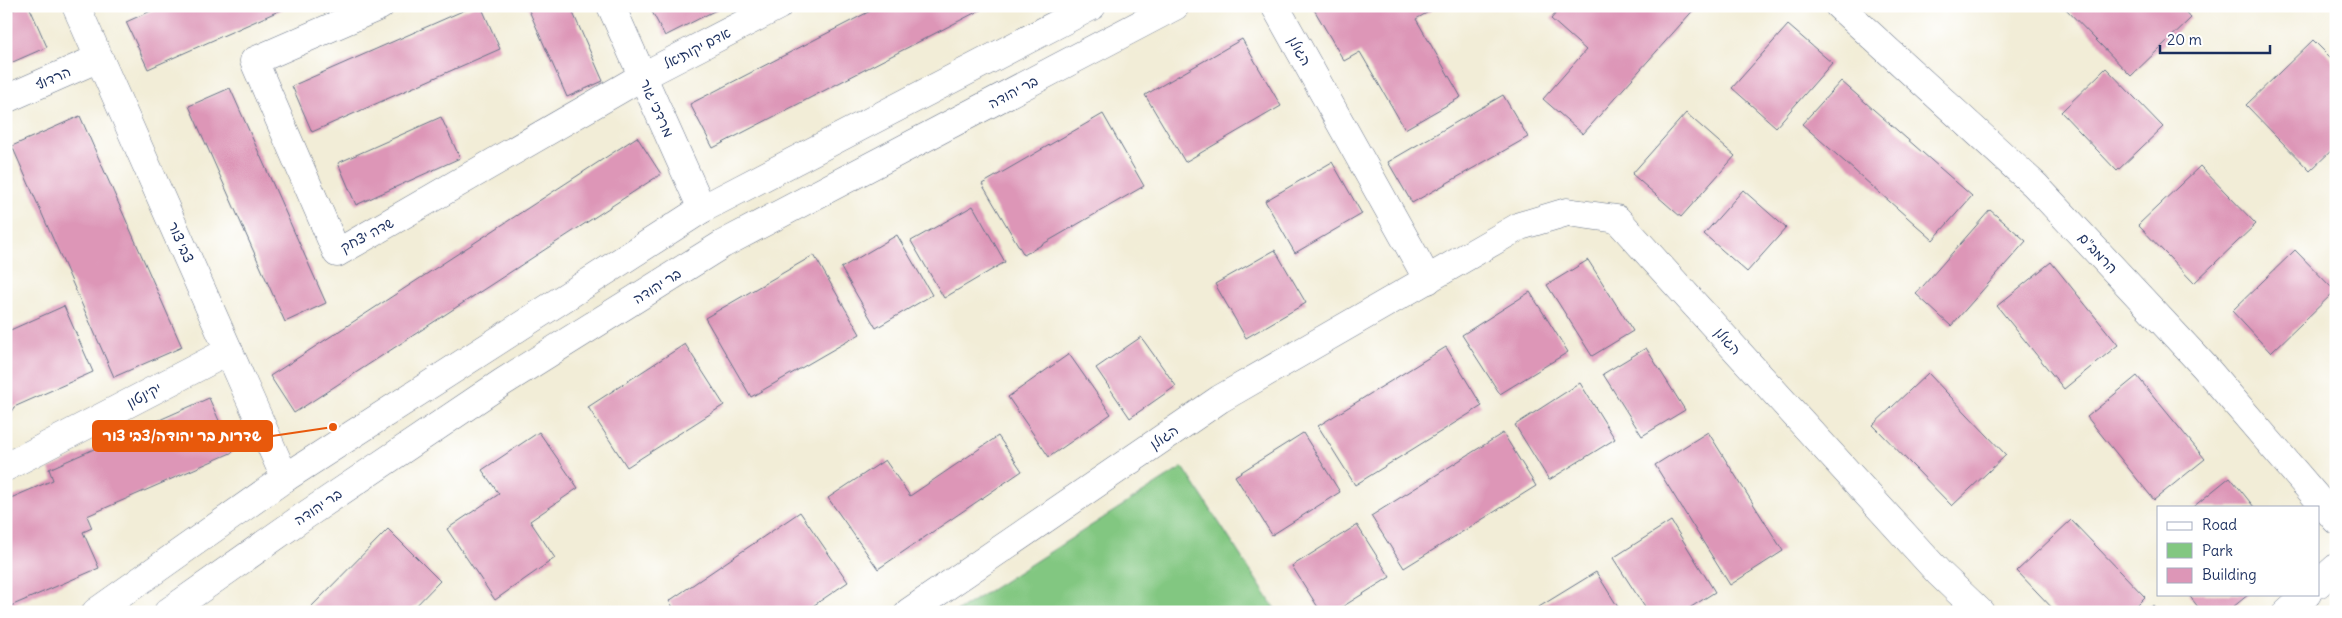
<svg xmlns="http://www.w3.org/2000/svg" width="2342" height="618" font-family="Delius,'Playpen Sans Hebrew',sans-serif">
<rect width="100%" height="100%" fill="#fff"/>
<filter id="ink" filterUnits="userSpaceOnUse"><feTurbulence type="fractalNoise" baseFrequency=".02" numOctaves="2"/><feDisplacementMap in="SourceGraphic" scale="10" xChannelSelector="R" yChannelSelector="G"/><feConvolveMatrix kernelMatrix="1 2 1 2 8 2 1 2 1" color-interpolation-filters="sRGB"/></filter>
<filter id="wash" filterUnits="userSpaceOnUse"><feTurbulence type="fractalNoise" baseFrequency=".0096" numOctaves="4" result="noise"/><feDisplacementMap in="SourceGraphic" scale="20" xChannelSelector="R" yChannelSelector="G"/><feGaussianBlur stdDeviation="1.12" result="paint"/><feColorMatrix in="noise" values="0 0 0 0 0 0 0 0 0 0 0 0 0 0 0 0 0 1.4 0 .05"/><feComposite in="paint" operator="in"/></filter>
<g filter="url(#wash)">
<rect width="100%" height="100%" fill="#f2edd7"/>
<polygon fill="#82c781" stroke="#4e7b70" points="1183,467 1277,612 956,612"/>
<g id="blocks">
<g fill="#dd96b7">
<polygon points="22,6 29,6 47,47 6,65 6,13"/>
<polygon points="162,6 290,6 148,69 126,22"/>
<polygon points="474,6 481,6 500,49 312,132 292,86"/>
<polygon points="527,6 570,6 603,81 567,97"/>
<polygon points="649,6 724,6 665,36"/>
<polygon points="880,6 988,6 713,148 690,104"/>
<polygon points="1312,6 1439,6 1416,19 1461,97 1405,129 1360,52 1344,61"/>
<polygon points="1562,6 1697,6 1583,134 1543,99 1586,50 1551,19"/>
<polygon points="2063,6 2180,6 2191,18 2131,76"/>
<polygon points="1788,25 1832,63 1776,127 1732,88"/>
<polygon points="1242,39 1281,106 1185,162 1145,95"/>
<polygon points="2313,40 2336,63 2336,146 2310,171 2246,105"/>
<polygon points="2106,68 2163,127 2117,171 2061,112"/>
<polygon points="1841,81 1972,196 1933,240 1802,124"/>
<polygon points="230,88 326,303 285,322 189,106"/>
<polygon points="1503,95 1528,137 1412,203 1388,162"/>
<polygon points="1686,113 1735,156 1681,217 1632,174"/>
<polygon points="1103,114 1144,186 1024,255 982,184"/>
<polygon points="80,116 182,347 114,377 12,146"/>
<polygon points="441,117 460,158 356,205 338,163"/>
<polygon points="637,137 661,174 294,413 270,376"/>
<polygon points="1332,162 1362,214 1295,253 1265,201"/>
<polygon points="2200,166 2256,224 2194,283 2138,225"/>
<polygon points="1743,190 1786,228 1747,272 1704,234"/>
<polygon points="973,206 1005,262 944,298 911,241"/>
<polygon points="1990,210 2026,241 1951,326 1916,294"/>
<polygon points="897,235 932,295 876,328 841,268"/>
<polygon points="1275,250 1306,303 1246,338 1215,284"/>
<polygon points="2295,250 2335,291 2271,353 2232,311"/>
<polygon points="814,255 860,334 751,397 705,318"/>
<polygon points="1588,260 1633,331 1592,356 1547,285"/>
<polygon points="2051,262 2118,345 2064,389 1997,306"/>
<polygon points="1530,292 1568,352 1500,394 1462,335"/>
<polygon points="64,306 93,372 14,407 6,420 6,332"/>
<polygon points="1141,337 1176,386 1130,418 1096,368"/>
<polygon points="685,344 724,405 627,467 588,407"/>
<polygon points="1446,347 1482,406 1355,485 1318,426"/>
<polygon points="1646,348 1685,410 1642,436 1603,374"/>
<polygon points="1069,354 1111,414 1049,457 1008,397"/>
<polygon points="1928,373 2006,455 1952,506 1873,425"/>
<polygon points="2137,376 2205,459 2154,500 2087,417"/>
<polygon points="1580,383 1615,439 1549,480 1515,425"/>
<polygon points="209,398 233,452 87,516 92,528 83,532 99,568 6,608 6,545 8,544 6,539 6,500 53,480 49,469"/>
<polygon points="539,432 578,488 530,521 555,558 495,600 447,529 499,494 482,470"/>
<polygon points="1708,432 1783,551 1730,585 1655,465"/>
<polygon points="1303,433 1340,492 1272,535 1235,476"/>
<polygon points="1503,433 1536,486 1404,568 1371,516"/>
<polygon points="998,436 1022,471 878,569 828,498 885,460 910,496"/>
<polygon points="2230,477 2254,507 2193,507"/>
<polygon points="800,512 848,582 804,612 676,612 669,601"/>
<polygon points="2071,520 2145,597 2130,612 2056,612 2017,571"/>
<polygon points="1671,521 1715,592 1683,612 1648,612 1613,558"/>
<polygon points="1357,525 1390,577 1334,612 1321,612 1292,566"/>
<polygon points="388,529 440,581 410,612 306,612"/>
<polygon points="1596,572 1621,612 1535,612 1534,610"/>
<polygon points="2188,594 2249,594 2227,612 2202,612"/>
<polygon points="2153,605 2160,612 2146,612"/>
</g>
</g>
</g>
<g filter="url(#ink)">
<use href="#blocks" fill-opacity="0" stroke="#667288" stroke-width="1"/>
<g fill="none" stroke-linecap="round" stroke-linejoin="round">
<g stroke="#667288" stroke-width="29">
<g id="minor">
<polyline points="76,6 285,478"/>
<polyline points="380,6 254,61 337,253 643,76 778,6"/>
<polyline points="611,6 702,209"/>
<polyline points="1275,6 1428,280"/>
<polyline points="6,99 99,58"/>
<polyline points="6,467 229,351"/>
<polyline points="2318,584 2336,568"/>
<polyline points="909,612 1220,399 1520,226 1567,212 1617,219 1939,573 1980,612"/>
<polyline points="2287,612 2307,594"/>
</g>
</g>
<g stroke="#667288" stroke-width="29">
<g id="tertiary">
<polyline points="1839,6 2035,185 2204,366 2336,520"/>
<polyline points="96,612 285,478 702,209 1092,6"/>
<polyline points="168,612 303,517 503,382 723,244 1175,6"/>
</g>
</g>
<use href="#minor" stroke="#fff" stroke-width="28"/>
<use href="#tertiary" stroke="#fff" stroke-width="28"/>
</g>
</g>
<g text-anchor="middle" stroke-width="5" stroke-linejoin="round" paint-order="stroke">
<g font-size="14" fill="#1b2f5e" stroke="#fff">
<text transform="translate(697 48) rotate(-27)" y="5">אדם יקותיאל</text>
<text transform="translate(1300 51) rotate(61)" y="5">הגולן</text>
<text transform="translate(53 78) rotate(-24)" y="5">הרדוף</text>
<text transform="translate(1013 92) rotate(-28)" y="5">בר יהודה</text>
<text transform="translate(657 108) rotate(66)" y="5">מרדכי גור</text>
<text transform="translate(367 235) rotate(-28)" y="5">שדה יצחק</text>
<text transform="translate(181 242) rotate(66)" y="5">צבי צור</text>
<text transform="translate(2098 253) rotate(47)" y="5">הרמב"ם</text>
<text transform="translate(657 286) rotate(-32)" y="5">בר יהודה</text>
<text transform="translate(1728 341) rotate(48)" y="5">הגולן</text>
<text transform="translate(144 395) rotate(-28)" y="5">יקינטון</text>
<text transform="translate(1164 437) rotate(-34)" y="5">הגולן</text>
<text transform="translate(318 507) rotate(-34)" y="5">בר יהודה</text>
</g>
</g>
<path fill="none" stroke="#e8590c" stroke-width="2" d="M333 427L272 436"/>
<circle fill="#e8590c" stroke="#fff" stroke-width="2" cx="333" cy="427" r="5"/>
<rect fill="#e8590c" stroke="#e8590c" stroke-width="2" x="93" y="421" width="179" height="30" rx="5"/>
<g font-size="15" text-anchor="middle" font-weight="bold" fill="#fff">
<text x="182" y="441">שדרות בר יהודה/צבי צור</text>
</g>
<rect width="2342" height="618" fill="none" stroke="#fff" stroke-width="25"/>
<rect x="2157" y="506" width="162" height="90" fill="#ffffff" stroke="#a4acbf"/>
<rect x="2167" y="522" width="25" height="8" fill="#ffffff" stroke="#a4acbf"/>
<text x="2202" y="530" font-size="15" fill="#1b2f5e">Road</text>
<rect x="2167" y="543" width="25" height="15" fill="#82c781" stroke="#a4acbf"/>
<text x="2202" y="556" font-size="15" fill="#1b2f5e">Park</text>
<rect x="2167" y="568" width="25" height="15" fill="#dd96b7" stroke="#a4acbf"/>
<text x="2202" y="580" font-size="15" fill="#1b2f5e">Building</text>
<path d="M2160 45v8h110v-8" fill="none" stroke="#1b2f5e" stroke-width="2.5"/>
<text x="2167" y="45" font-size="15" fill="#1b2f5e" stroke="#ffffff" stroke-width="4" paint-order="stroke">20 m</text>
</svg>
